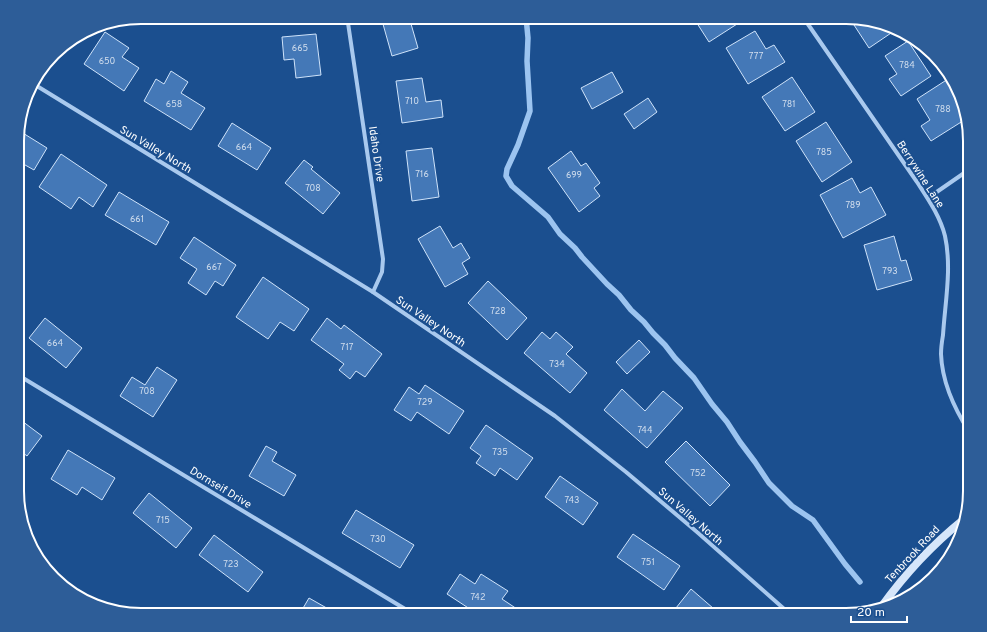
<svg xmlns="http://www.w3.org/2000/svg" width="987" height="632" font-family="Overpass,sans-serif">
<rect width="100%" height="100%" fill="#1b4f8f"/>
<g fill="none" stroke-linecap="round" stroke-linejoin="round">
<polyline stroke="#9cc4f0" stroke-width="5.5" points="526,17 528,38 527,61 530,111 518,145 507,169 506,176 512,186 548,217 560,234 575,248 582,257 607,284 619,295 631,310 644,322 653,333 665,345 675,358 694,378 712,404 727,422 740,442 755,462 769,483 792,506 813,520 845,564 860,582"/>
</g>
<g fill="#4478b7" stroke="#cfe3fa">
<polygon points="381,17 409,17 418,48 392,56"/>
<polygon points="693,17 748,17 709,42"/>
<polygon points="863,20 886,23 897,29 869,48 854,25"/>
<polygon points="755,31 766,49 774,45 785,62 748,84 726,48"/>
<polygon points="105,32 129,48 122,57 139,68 124,91 84,64"/>
<polygon points="316,34 321,75 296,78 294,59 284,60 282,37"/>
<polygon points="908,41 931,76 901,96 889,79 897,74 885,56"/>
<polygon points="171,71 188,82 181,93 205,108 191,130 144,101 156,79 164,84"/>
<polygon points="612,72 623,92 592,109 581,88"/>
<polygon points="792,77 815,112 785,131 762,97"/>
<polygon points="422,78 426,102 441,100 443,117 402,123 396,81"/>
<polygon points="948,79 959,97 966,119 931,141 921,126 930,120 917,99"/>
<polygon points="648,98 657,112 634,129 624,114"/>
<polygon points="826,122 852,162 822,182 796,141"/>
<polygon points="232,123 271,148 257,170 218,146"/>
<polygon points="18,130 47,148 34,170 18,161"/>
<polygon points="432,148 439,197 412,201 406,151"/>
<polygon points="571,151 581,166 586,163 600,183 594,188 600,196 579,212 548,168"/>
<polygon points="61,154 107,185 93,207 79,197 71,209 39,187"/>
<polygon points="304,160 313,167 311,169 340,193 323,214 285,183"/>
<polygon points="852,178 860,193 871,187 886,215 843,238 820,195"/>
<polygon points="119,192 169,222 156,245 105,215"/>
<polygon points="440,226 453,248 461,243 470,258 462,263 468,274 445,287 418,239"/>
<polygon points="894,236 901,261 906,260 912,280 877,290 864,245"/>
<polygon points="194,237 236,265 223,286 215,281 206,295 188,283 197,269 180,258"/>
<polygon points="263,277 309,309 294,331 280,322 268,339 236,317"/>
<polygon points="488,281 527,318 507,340 468,303"/>
<polygon points="45,318 82,348 66,368 29,338"/>
<polygon points="327,318 341,329 344,325 382,354 365,377 356,371 350,379 339,370 344,364 311,340"/>
<polygon points="542,332 550,339 556,332 573,347 566,354 587,373 570,393 524,353"/>
<polygon points="639,340 650,352 627,374 616,362"/>
<polygon points="157,367 177,380 153,417 120,396 132,377 145,385"/>
<polygon points="425,385 464,411 449,434 417,412 411,421 394,410 409,387 419,394"/>
<polygon points="622,389 645,411 663,391 683,408 647,448 604,410"/>
<polygon points="18,418 42,436 27,456 18,449"/>
<polygon points="486,425 533,458 517,480 500,468 495,476 476,463 481,456 470,448"/>
<polygon points="686,441 730,485 710,506 665,462"/>
<polygon points="266,446 277,452 272,461 296,475 284,496 249,476"/>
<polygon points="68,450 115,478 102,500 82,487 77,495 51,479"/>
<polygon points="560,476 598,503 583,525 545,497"/>
<polygon points="149,493 192,528 176,548 133,513"/>
<polygon points="356,510 414,545 400,568 342,533"/>
<polygon points="633,534 680,566 664,590 617,557"/>
<polygon points="214,535 263,572 248,592 199,555"/>
<polygon points="460,574 475,584 481,574 508,591 502,599 520,611 518,615 479,615 447,594"/>
<polygon points="691,589 721,615 674,615 672,613"/>
<polygon points="309,598 339,615 299,615"/>
</g>
<g fill="none" stroke-linecap="round" stroke-linejoin="round">
<g stroke="#a9c9ee" stroke-width="4">
<polyline points="346,17 348,23 383,259 382,272 373,292"/>
<path d="M803 17 917 182C928 199 940 216 945 236 952 268 945 303 943 335 942 341 941 348 941 354 942 381 955 410 970 433"/>
<polyline points="32,83 373,292 555,416 626,472 697,532 791,615"/>
<polyline points="928,198 970,169"/>
<polyline points="18,375 415,615"/>
</g>
<path stroke="#d6e6fa" stroke-width="8" d="M882 606C905 574 932 545 963 520"/>
</g>
<g text-anchor="middle" stroke-width="4" stroke-linejoin="round" paint-order="stroke">
<g font-size="9" fill="#d0dded">
<text x="300" y="51">665</text>
<text x="756" y="59">777</text>
<text x="107" y="64">650</text>
<text x="907" y="68">784</text>
<text x="412" y="104">710</text>
<text x="174" y="107">658</text>
<text x="789" y="107">781</text>
<text x="943" y="112">788</text>
<text x="244" y="150">664</text>
<text x="824" y="155">785</text>
<text x="422" y="177">716</text>
<text x="574" y="178">699</text>
<text x="313" y="191">708</text>
<text x="853" y="208">789</text>
<text x="137" y="222">661</text>
<text x="214" y="270">667</text>
<text x="890" y="274">793</text>
<text x="498" y="314">728</text>
<text x="55" y="346">664</text>
<text x="347" y="350">717</text>
<text x="557" y="367">734</text>
<text x="147" y="394">708</text>
<text x="425" y="405">729</text>
<text x="645" y="433">744</text>
<text x="500" y="455">735</text>
<text x="698" y="476">752</text>
<text x="572" y="503">743</text>
<text x="163" y="523">715</text>
<text x="378" y="542">730</text>
<text x="648" y="565">751</text>
<text x="231" y="567">723</text>
<text x="478" y="600">742</text>
</g>
<g font-size="11" fill="#fff" stroke="#1b4f8f">
<text transform="translate(156 149) rotate(31)" y="4">Sun Valley North</text>
<text transform="translate(377 154) rotate(82)" y="4">Idaho Drive</text>
<text transform="translate(921 174) rotate(57)" y="4">Berrywine Lane</text>
<text transform="translate(431 321) rotate(34)" y="4">Sun Valley North</text>
<text transform="translate(221 487) rotate(31)" y="4">Dornseif Drive</text>
<text transform="translate(691 516) rotate(41)" y="4">Sun Valley North</text>
<text transform="translate(912 554) rotate(-47)" y="4">Tenbrook Road</text>
</g>
</g>
<path d="M0 0H987V632H0ZM141 24H846A117 117 0 0 1 963 141V491A117 117 0 0 1 846 608H141A117 117 0 0 1 24 491V141A117 117 0 0 1 141 24Z" fill="#2d5d98" fill-rule="evenodd"/>
<path fill="none" stroke="#fff" stroke-width="2" d="M141 24H846A117 117 0 0 1 963 141V491A117 117 0 0 1 846 608H141A117 117 0 0 1 24 491V141A117 117 0 0 1 141 24Z"/>
<path d="M851 616v6h56v-6" fill="none" stroke="#ffffff" stroke-width="2"/>
<text x="857" y="616" font-size="12" fill="#ffffff" stroke="#1b4f8f" stroke-width="3" paint-order="stroke">20 m</text>
</svg>
